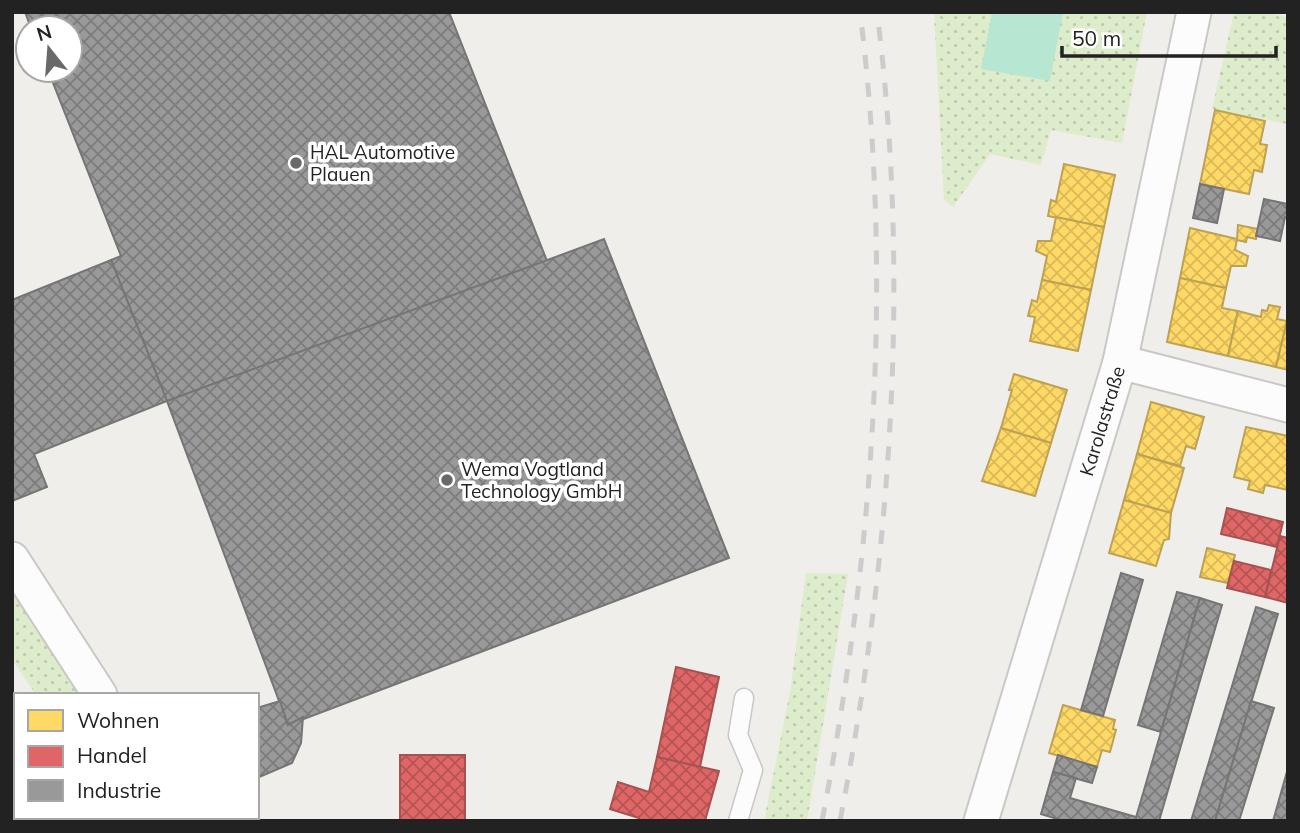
<svg xmlns="http://www.w3.org/2000/svg" width="1300" height="833" font-family="Mulish,sans-serif">
<defs>
<pattern id="grass-dots" width="8" height="8" patternUnits="userSpaceOnUse" patternTransform="scale(1.75)"><rect width="8" height="8" fill="#ddeccb"/><path d="M2 2h.1M6 6h.1" fill="none" stroke="#bdcaae" stroke-width="1.8" stroke-linecap="round"/></pattern>
<pattern id="homes-cross-hatch" width="8" height="8" patternUnits="userSpaceOnUse" patternTransform="scale(1.75)"><rect width="8" height="8" fill="#ffd966"/><path d="M0 0l8 8M0 8l8-8" fill="none" stroke="#daba58"/></pattern>
<pattern id="shops-cross-hatch" width="8" height="8" patternUnits="userSpaceOnUse" patternTransform="scale(1.75)"><rect width="8" height="8" fill="#e06666"/><path d="M0 0l8 8M0 8l8-8" fill="none" stroke="#b55454"/></pattern>
<pattern id="industry-cross-hatch" width="8" height="8" patternUnits="userSpaceOnUse" patternTransform="scale(1.75)"><rect width="8" height="8" fill="#999"/><path d="M0 0l8 8M0 8l8-8" fill="none" stroke="#7c7c7c"/></pattern>
</defs>
<rect width="100%" height="100%" fill="#f0eeeb"/>
<g fill="url(#grass-dots)">
<polygon points="934,12 1147,12 1122,143 1051,130 1041,165 990,154 953,207 944,200"/>
<polygon points="1234,12 1266,12 1288,17 1288,124 1212,109"/>
<polygon points="806,573 848,574 807,821 764,821 790,692"/>
<polygon points="12,592 79,695 36,695 12,659"/>
</g>
<polygon fill="#b7e6d2" points="992,12 1063,12 1050,81 981,69"/>
<g fill="url(#homes-cross-hatch)" stroke="#bda252" stroke-width="2">
<polygon points="1215,110 1265,121 1260,144 1267,145 1262,172 1254,170 1249,194 1200,184"/>
<polygon points="1064,164 1115,175 1104,227 1048,216 1051,200 1056,202"/>
<polygon points="1056,217 1104,227 1091,290 1042,280 1047,256 1036,251 1038,241 1051,241"/>
<polygon points="1238,225 1258,229 1256,239 1247,237 1246,242 1237,240"/>
<polygon points="1190,228 1237,239 1235,250 1248,256 1246,266 1231,266 1226,288 1180,278"/>
<polygon points="1180,278 1226,288 1222,308 1238,311 1228,356 1167,342"/>
<polygon points="1042,280 1091,290 1078,351 1030,341 1035,317 1028,316 1032,300 1037,302"/>
<polygon points="1269,305 1280,307 1277,319 1287,321 1276,367 1228,356 1238,311 1261,317 1262,310 1267,311"/>
<polygon points="1287,321 1288,322 1288,370 1276,367"/>
<polygon points="1014,374 1067,390 1051,443 1001,428 1012,390 1009,390"/>
<polygon points="1151,402 1204,417 1195,449 1186,446 1180,466 1137,454"/>
<polygon points="1246,427 1288,436 1288,490 1265,485 1263,493 1248,489 1250,481 1234,477"/>
<polygon points="1001,428 1051,443 1035,496 982,481"/>
<polygon points="1137,454 1184,468 1171,513 1124,500"/>
<polygon points="1124,500 1171,513 1169,539 1164,540 1156,566 1109,553"/>
<polygon points="1207,548 1235,555 1228,583 1200,577"/>
<polygon points="1063,705 1115,720 1113,729 1116,730 1110,752 1102,750 1097,767 1049,753"/>
</g>
<g fill="url(#shops-cross-hatch)" stroke="#a75252" stroke-width="2">
<polygon points="1227,508 1283,522 1277,547 1221,534"/>
<polygon points="1280,536 1288,538 1288,603 1265,597"/>
<polygon points="1234,561 1271,570 1265,597 1227,588"/>
<polygon points="676,667 719,677 700,767 657,757"/>
<rect x="400" y="755" width="65" height="66"/>
<polygon points="657,757 719,771 705,821 638,821 639,818 610,809 618,782 649,792"/>
</g>
<g fill="url(#industry-cross-hatch)" stroke="#757575" stroke-width="2">
<polygon points="25,12 449,12 547,261 167,401 111,260 121,256 48,70 70,70 70,28 31,28"/>
<polygon points="1200,184 1224,189 1217,223 1193,218"/>
<polygon points="1264,199 1288,204 1288,218 1285,217 1280,241 1256,236"/>
<polygon points="604,239 729,558 288,725 167,401"/>
<polygon points="111,260 167,401 34,454 47,487 12,501 12,300"/>
<polygon points="1121,573 1143,580 1103,716 1081,710"/>
<polygon points="1177,592 1200,598 1161,732 1138,725"/>
<polygon points="1200,598 1222,605 1159,821 1135,821"/>
<polygon points="1256,607 1278,614 1215,821 1191,821"/>
<polygon points="280,701 288,725 303,717 301,743 292,763 257,778 257,708"/>
<polygon points="1251,701 1274,708 1239,821 1215,821"/>
<polygon points="1058,755 1097,767 1092,783 1053,772"/>
<polygon points="1288,768 1288,821 1273,821"/>
<polygon points="1053,772 1076,778 1070,798 1136,817 1135,821 1064,821 1041,814"/>
</g>
<g fill="none" stroke-linecap="round" stroke-linejoin="round">
<g stroke="#c9c8c7" stroke-width="21">
<polyline id="lane" points="738,821 753,770 738,735 744,698"/>
</g>
<g stroke="#c9c8c7" stroke-width="37">
<g id="street">
<polyline points="1120,362 1288,405"/>
<polyline points="12,559 100,695"/>
<polyline points="186,817 189,821"/>
<path id="s1" d="M981 821 1120 362 1194 12"/>
</g>
</g>
<use href="#lane" stroke="#fdfcfc" stroke-width="18"/>
<use href="#street" stroke="#fdfcfc" stroke-width="33"/>
<g stroke="#ccc" stroke-width="5" stroke-dasharray="14 14" stroke-linecap="butt">
<path d="M822 821C873 555 894 282 860 12"/>
<path d="M840 821C891 557 911 280 877 12"/>
</g>
</g>
<g fill="#6a6968" stroke="#fff" stroke-width="2.5">
<circle cx="296" cy="163" r="7"/>
<circle cx="447" cy="480" r="7"/>
</g>
<g text-anchor="middle" stroke-width="7" stroke-linejoin="round" paint-order="stroke">
<g font-size="19" fill="#222" stroke="#fff" text-anchor="start">
<text x="310" y="159">HAL Automotive<tspan x="310" dy="22">Plauen</tspan></text>
<text x="461" y="476">Wema Vogtland<tspan x="461" dy="22">Technology GmbH</tspan></text>
</g>
<g font-size="19" fill="#222" stroke="#fff">
<text dy="7" stroke="none"><textPath href="#s1" startOffset="418">Karolastraße</textPath></text>
</g>
</g>
<rect width="1300" height="833" fill="none" stroke="#222222" stroke-width="28"/>
<rect x="14" y="693" width="245" height="126" fill="#ffffff" stroke="#a7a7a7" stroke-width="2"/>
<rect x="28" y="710" width="35" height="21" fill="#ffd966" stroke="#a7a7a7" stroke-width="2"/>
<text x="77" y="728" font-size="21" fill="#222222">Wohnen</text>
<rect x="28" y="746" width="35" height="21" fill="#e06666" stroke="#a7a7a7" stroke-width="2"/>
<text x="77" y="763" font-size="21" fill="#222222">Handel</text>
<rect x="28" y="780" width="35" height="21" fill="#999999" stroke="#a7a7a7" stroke-width="2"/>
<text x="77" y="798" font-size="21" fill="#222222">Industrie</text>
<g transform="translate(49 49) rotate(343)"><circle r="33" fill="#ffffff" stroke="#a7a7a7" stroke-width="2"/>
<path d="M0-5L12 26L0 18L-12 26Z" fill="#6a6968"/>
<text y="-10" font-size="19" font-weight="bold" text-anchor="middle" fill="#222222">N</text>
</g>
<path d="M1062 46v10h214v-10" fill="none" stroke="#222222" stroke-width="3.5"/>
<text x="1072" y="46" font-size="21" fill="#222222" stroke="#ffffff" stroke-width="5" paint-order="stroke">50 m</text>
</svg>
